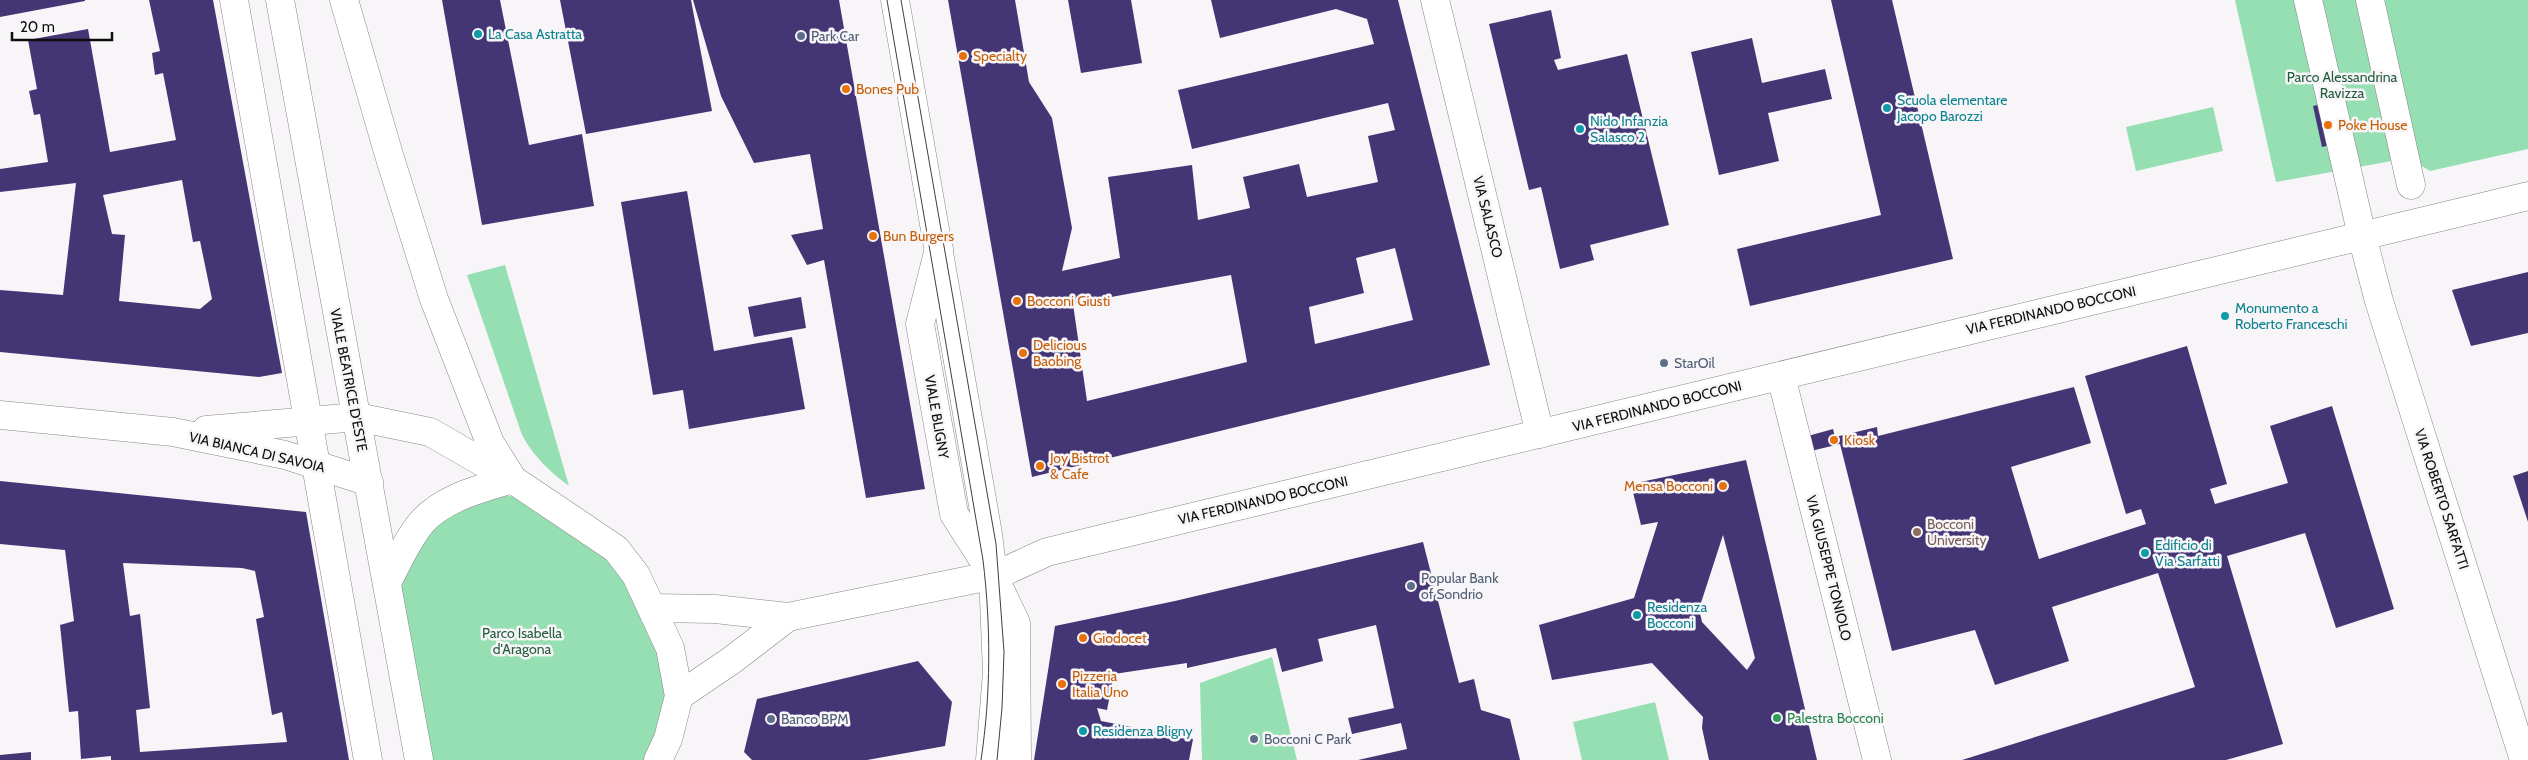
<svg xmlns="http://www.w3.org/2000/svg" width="2528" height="760" font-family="Cabin,sans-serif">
<rect width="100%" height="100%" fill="#f8f5f8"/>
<g fill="#96dfb3">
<polygon points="2235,0 2528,0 2528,149 2430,171 2408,158 2276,182"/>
<polygon points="2213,107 2223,151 2136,171 2126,127"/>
<path d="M505 265 569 486C549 471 534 457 522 435L467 275Z"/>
<polygon points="489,493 524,498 621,566 651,618 668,695 652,760 423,760 394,589 417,536"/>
<polygon points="1272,657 1297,760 1202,760 1200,683"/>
<polygon points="1655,702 1669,760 1582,760 1573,722"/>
</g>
<g fill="#443675" fill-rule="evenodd">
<polygon points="0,0 85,0 85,1 0,17"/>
<path d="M149 0H213L282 373 259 377 0 352V290L63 295 76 183 0 192V169L48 162 40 114 34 115 29 91 37 89 28 40 88 29 110 152 176 140 163 73 155 75 152 53 160 51ZM182 180 193 242 200 241 212 299 200 309 119 301 125 235 112 234 103 195Z"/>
<polygon points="442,0 500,0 529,145 582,134 594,206 482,225"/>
<polygon points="560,0 691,0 712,111 586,134"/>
<polygon points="693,0 839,0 925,489 866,498 824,260 807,265 791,235 823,229 810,154 754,163 721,96"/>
<path d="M948 0H1015L1029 82 1052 118 1072 228 1062 271 1120 258 1108 177 1192 165 1198 220 1250 208 1243 177 1299 164 1307 197 1378 182 1368 136 1395 130 1388 103 1192 149 1178 90 1374 44 1367 19 1336 9 1220 38 1211 0H1398L1490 365 1032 477ZM1395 248 1413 320 1315 344 1309 307 1364 293 1356 258ZM1231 275 1247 362 1087 401 1073 304Z"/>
<polygon points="1068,0 1131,0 1142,63 1081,73"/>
<polygon points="1831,0 1892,0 1953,259 1750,306 1737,249 1881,215"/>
<polygon points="1551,10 1561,58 1554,60 1558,70 1627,54 1669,225 1590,245 1594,260 1560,269 1541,187 1529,190 1489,24"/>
<polygon points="1752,38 1762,83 1825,69 1832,99 1768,113 1779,161 1719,175 1691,52"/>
<polygon points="2329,102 2339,143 2322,147 2313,106"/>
<polygon points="687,191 714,351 792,337 805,409 689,429 683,390 653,395 621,202"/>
<polygon points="2528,272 2528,333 2471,346 2452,290"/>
<polygon points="801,297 806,328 754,337 748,307"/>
<polygon points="2187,346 2227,484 2210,489 2215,504 2288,483 2270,426 2332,406 2394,609 2336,628 2305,533 2227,556 2283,744 2226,760 1962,760 2195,687 2158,573 2052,607 2069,661 1995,685 1975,630 1892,651 1840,444 1811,451 1808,436 1833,429 1835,437 1877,427 1878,436 2074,387 2091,443 2011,467 2039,559 2146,524 2141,509 2126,514 2085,376"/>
<path d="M1746 460 1817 760H1709L1702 728 1703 717 1652 663 1552 680 1539 625 1634 598 1658 522 1641 525 1631 484ZM1723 535 1755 658 1747 670 1702 622 1699 609Z"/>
<polygon points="2528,471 2528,522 2513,476"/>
<path d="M0 481 306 512 349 760H111V756L81 759 78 711 69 712 60 625 74 621 65 550 0 544ZM123 563 242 568 255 571 264 617 256 619 272 715 282 712 287 742 140 752 136 710 150 708 140 614 130 616Z"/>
<polygon points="1423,542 1459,683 1474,679 1481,710 1510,719 1520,760 1358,760 1407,749 1401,723 1352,734 1348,718 1394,708 1376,625 1318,639 1323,661 1282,672 1276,648 1187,668 1187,663 1114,674 1107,710 1097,708 1101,721 1193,739 1189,760 1034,760 1055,626 1175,601"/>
<polygon points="918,661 952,702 945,746 867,760 752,760 744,752 757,699"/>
<polygon points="31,752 31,760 0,760 0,755"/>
</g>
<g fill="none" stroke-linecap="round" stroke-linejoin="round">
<g stroke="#898689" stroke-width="29">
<g id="pedestrian">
<polyline points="2308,0 2362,236"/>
<polyline points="2370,0 2411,185"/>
<polyline points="1781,376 1877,760"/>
</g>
</g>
<g stroke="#898689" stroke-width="29">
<g id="minor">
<polyline points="234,0 368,760"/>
<polyline points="1435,0 1540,434"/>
<polyline points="2362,236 2379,301 2524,760"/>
<polyline points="939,249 920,324 954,514 993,575 1016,623 1017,760"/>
<polyline points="0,415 173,432 285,455 369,482"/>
<polyline points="206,430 357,417"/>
<polyline points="652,608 715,609 788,617 985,577 999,574 1047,552 2528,196"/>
<polyline points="679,696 732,660 788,617"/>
</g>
</g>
<g stroke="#898689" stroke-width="29">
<polyline id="tertiary" points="895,0 988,534 993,575 997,672 990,760"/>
</g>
<g stroke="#898689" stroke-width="29">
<g id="secondary">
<polyline points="280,0 419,760"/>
<polyline points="344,0 389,155 434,299 490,443 510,475"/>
<polyline points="357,417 430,432 512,479 616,549 636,575 670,648 679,696 668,739 658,760"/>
<path d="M387 583C397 563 407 540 422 522 444 497 481 489 512 479"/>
</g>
</g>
<use href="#pedestrian" stroke="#fff" stroke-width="28"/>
<use href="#minor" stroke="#fff" stroke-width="28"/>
<use href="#tertiary" stroke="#fff" stroke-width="28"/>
<use href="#secondary" stroke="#fff" stroke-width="28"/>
<g stroke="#403e40" stroke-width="1">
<path d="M887 0 983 560C991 626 991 694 981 760"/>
<polyline points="901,0 996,544 1004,652 1002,708 997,760"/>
</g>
</g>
<g fill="#0f9aa8" stroke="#f8f5f8" stroke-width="2">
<circle cx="478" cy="34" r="5"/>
<circle cx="1887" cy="108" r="5"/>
<circle cx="1580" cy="129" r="5"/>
<circle cx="2225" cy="316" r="5"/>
<circle cx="2145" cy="553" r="5"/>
<circle cx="1637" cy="615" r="5"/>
<circle cx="1083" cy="731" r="5"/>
</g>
<g fill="#5c6f8a" stroke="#f8f5f8" stroke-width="2">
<circle cx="801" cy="36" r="5"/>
<circle cx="1664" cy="363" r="5"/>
<circle cx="1411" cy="586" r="5"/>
<circle cx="771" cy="719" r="5"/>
<circle cx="1254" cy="739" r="5"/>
</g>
<g fill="#e8710a" stroke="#f8f5f8" stroke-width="2">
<circle cx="963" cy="56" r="5"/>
<circle cx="846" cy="89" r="5"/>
<circle cx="2328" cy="125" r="5"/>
<circle cx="873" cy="236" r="5"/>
<circle cx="1017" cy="301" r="5"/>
<circle cx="1023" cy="353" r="5"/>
<circle cx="1834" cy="440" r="5"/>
<circle cx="1040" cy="466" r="5"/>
<circle cx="1723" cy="486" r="5"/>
<circle cx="1083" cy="638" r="5"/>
<circle cx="1062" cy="684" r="5"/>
</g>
<circle fill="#8d6e63" stroke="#f8f5f8" stroke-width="2" cx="1917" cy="532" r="5"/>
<circle fill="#2e9e5b" stroke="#f8f5f8" stroke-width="2" cx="1777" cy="718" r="5"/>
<g text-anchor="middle" stroke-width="5" stroke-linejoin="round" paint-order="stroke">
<g font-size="14" fill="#0d838f" stroke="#f8f5f8" text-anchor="start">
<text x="488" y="39">La Casa Astratta</text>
<text x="1897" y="105">Scuola elementare<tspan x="1897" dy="16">Jacopo Barozzi</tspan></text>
<text x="1590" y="126">Nido Infanzia<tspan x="1590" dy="16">Salasco 2</tspan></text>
<text x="2235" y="313">Monumento a<tspan x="2235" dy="16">Roberto Franceschi</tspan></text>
<text x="2155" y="550">Edificio di<tspan x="2155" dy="16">Via Sarfatti</tspan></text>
<text x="1647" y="612">Residenza<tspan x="1647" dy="16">Bocconi</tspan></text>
<text x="1093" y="736">Residenza Bligny</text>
</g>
<g font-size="14" fill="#4e5e75" stroke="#f8f5f8" text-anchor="start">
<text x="811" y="41">Park Car</text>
<text x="1674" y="368">StarOil</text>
<text x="1421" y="583">Popular Bank<tspan x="1421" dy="16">of Sondrio</tspan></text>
<text x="781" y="724">Banco BPM</text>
<text x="1264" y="744">Bocconi C Park</text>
</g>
<g font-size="14" fill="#c56008" stroke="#f8f5f8" text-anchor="start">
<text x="973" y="61">Specialty</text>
<text x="856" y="94">Bones Pub</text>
<text x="2338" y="130">Poke House</text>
<text x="883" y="241">Bun Burgers</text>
<text x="1027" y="306">Bocconi Giusti</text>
<text x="1033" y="350">Delicious<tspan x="1033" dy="16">Baobing</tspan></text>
<text x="1844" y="445">Kiosk</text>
<text x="1050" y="463">Joy Bistrot<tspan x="1050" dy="16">&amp; Cafe</tspan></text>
<text x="1713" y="491" text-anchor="end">Mensa Bocconi</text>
<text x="1093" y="643">Giodocet</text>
<text x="1072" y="681">Pizzeria<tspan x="1072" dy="16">Italia Uno</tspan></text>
</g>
<g font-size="14" fill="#225e3e" stroke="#f8f5f8">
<text x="2342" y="82">Parco Alessandrina<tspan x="2342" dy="16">Ravizza</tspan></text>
<text x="522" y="638">Parco Isabella<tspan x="522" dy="16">d'Aragona</tspan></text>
</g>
<g font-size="14" fill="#0f0e0f" stroke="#f8f5f8">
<text transform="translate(1488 217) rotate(76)" y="5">VIA SALASCO</text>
<text transform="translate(2051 310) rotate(-13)" y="5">VIA FERDINANDO BOCCONI</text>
<text transform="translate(349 380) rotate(79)" y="5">VIALE BEATRICE D'ESTE</text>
<text transform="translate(1657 406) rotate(-14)" y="5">VIA FERDINANDO BOCCONI</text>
<text transform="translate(937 417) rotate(80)" y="5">VIALE BLIGNY</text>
<text transform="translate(257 452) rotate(13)" y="5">VIA BIANCA DI SAVOIA</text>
<text transform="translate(2442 499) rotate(72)" y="5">VIA ROBERTO SARFATTI</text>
<text transform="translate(1263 500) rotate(-13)" y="5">VIA FERDINANDO BOCCONI</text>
<text transform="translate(1829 568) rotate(76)" y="5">VIA GIUSEPPE TONIOLO</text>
</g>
<g font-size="14" fill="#785e54" stroke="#f8f5f8" text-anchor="start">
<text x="1927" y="529">Bocconi<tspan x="1927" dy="16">University</tspan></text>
</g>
<g font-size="14" fill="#27864d" stroke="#f8f5f8" text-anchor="start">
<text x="1787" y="723">Palestra Bocconi</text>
</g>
</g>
<path d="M12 32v8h100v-8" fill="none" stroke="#0f0e0f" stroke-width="2.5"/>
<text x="20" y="32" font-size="15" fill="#0f0e0f" stroke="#f8f5f8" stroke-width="4" paint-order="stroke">20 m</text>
</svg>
